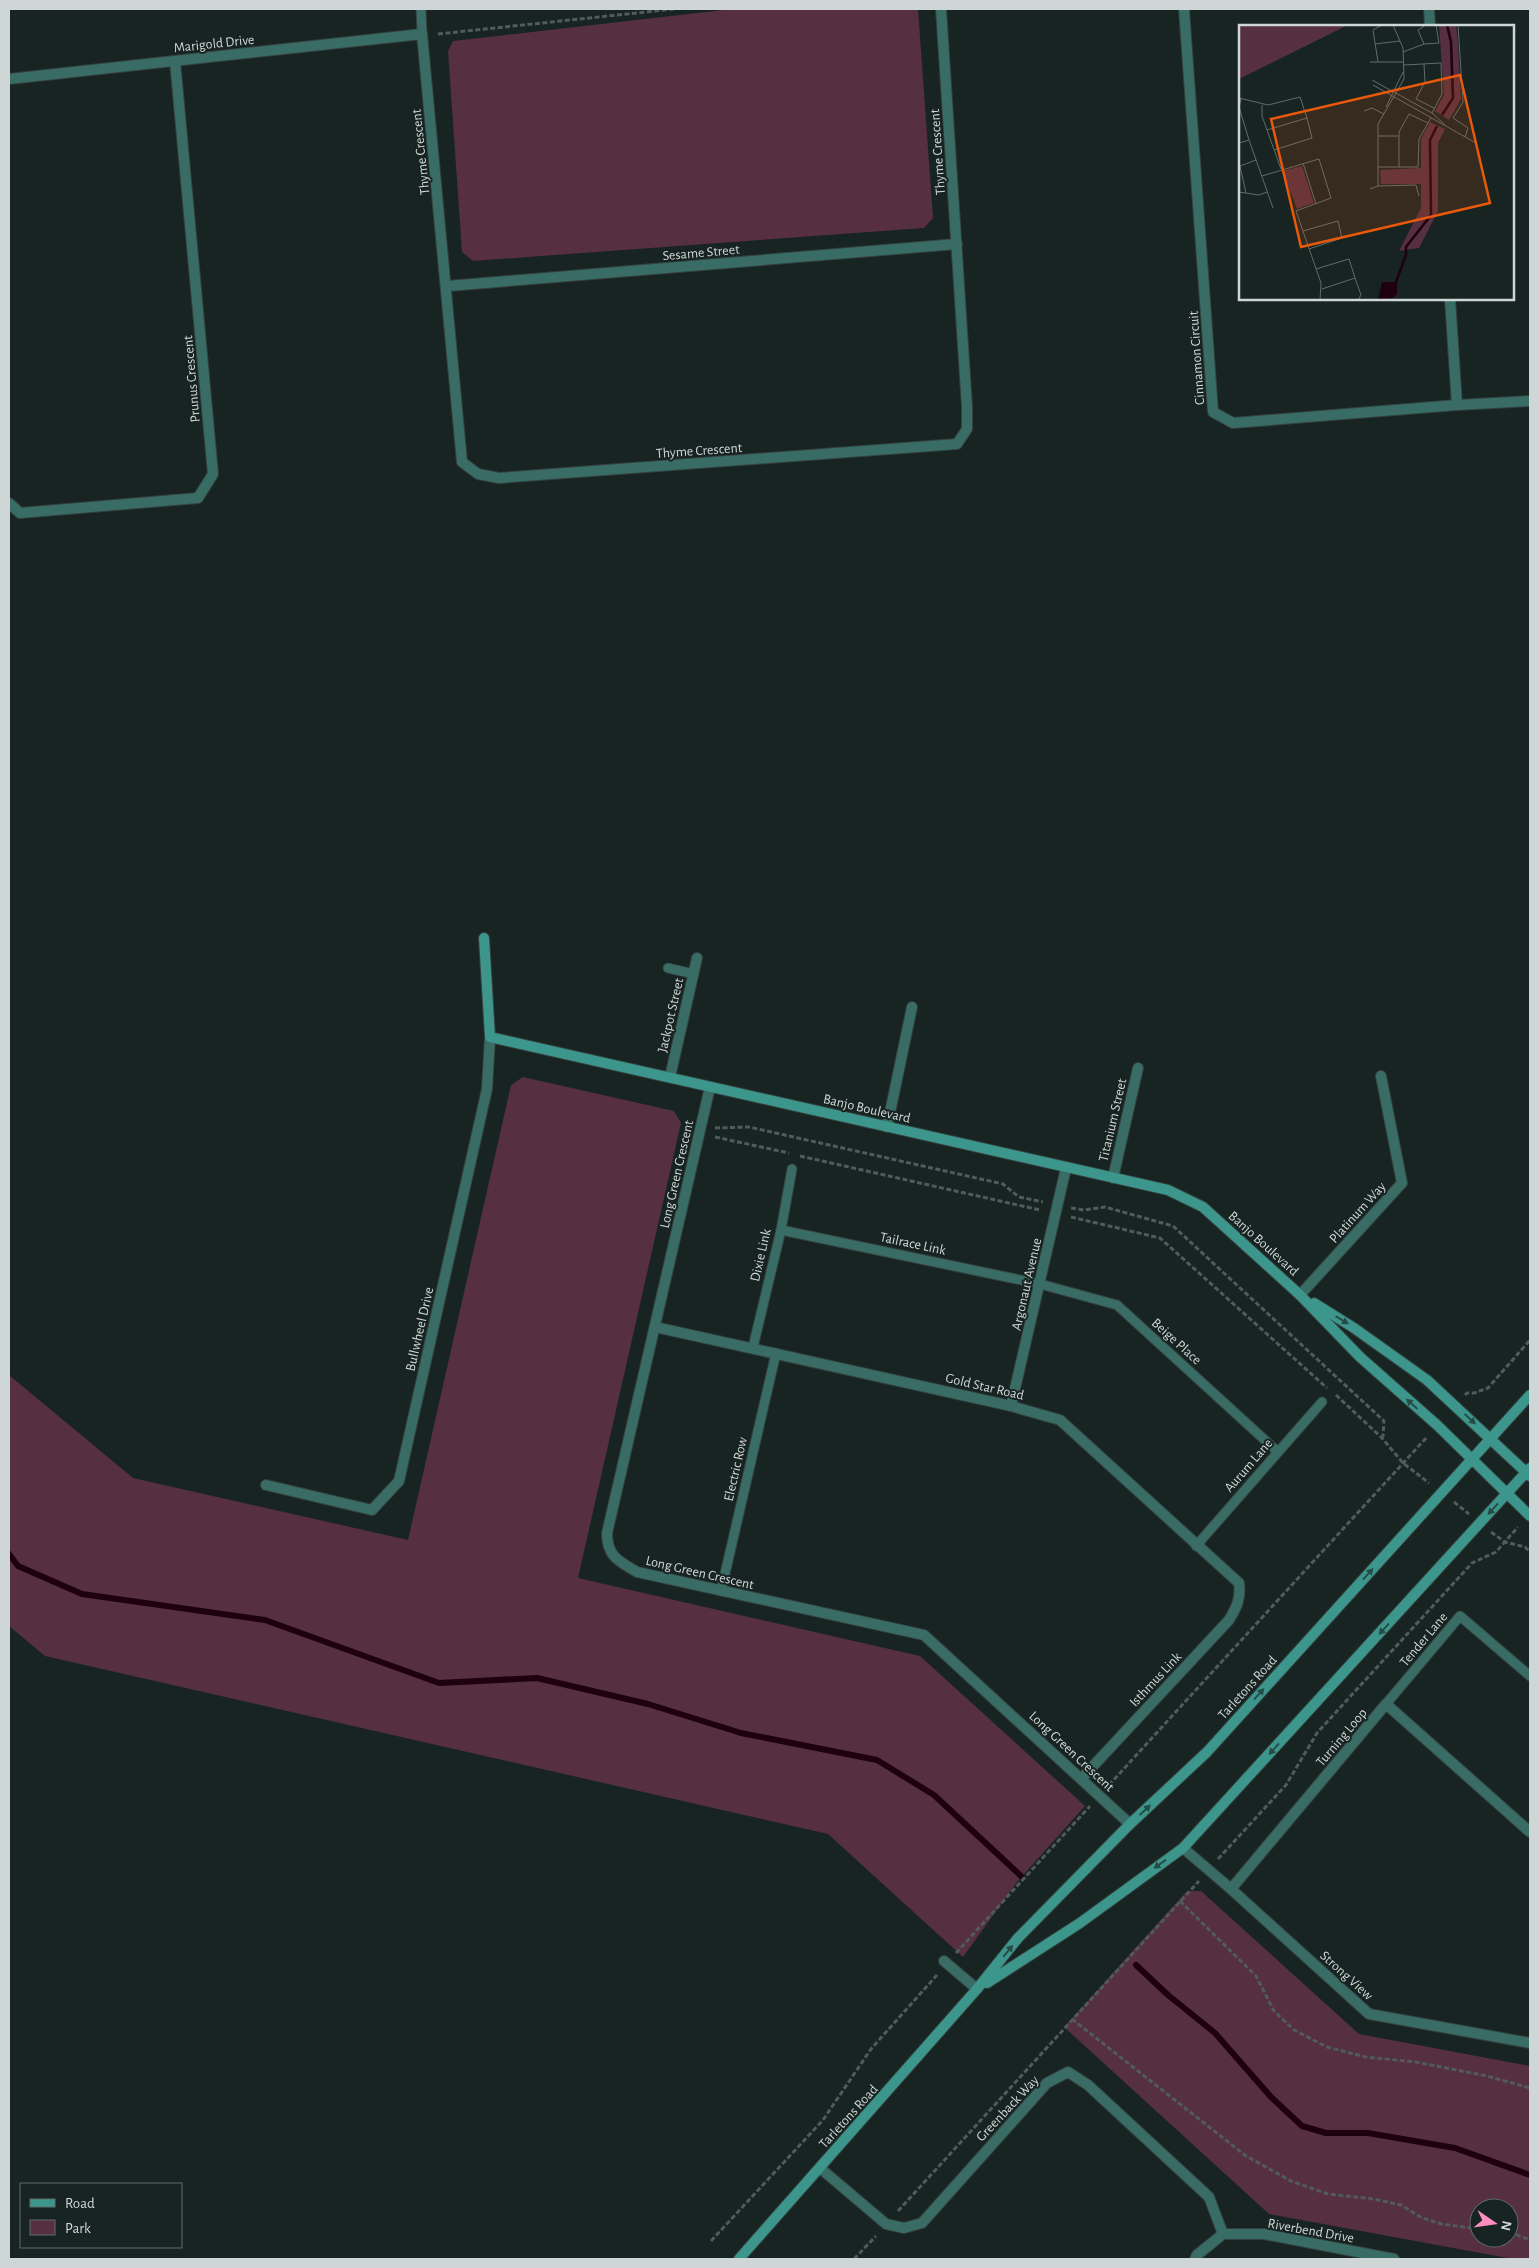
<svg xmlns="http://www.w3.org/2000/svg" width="1539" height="2268" font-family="'Alegreya Sans',sans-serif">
<rect width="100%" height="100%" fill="#172422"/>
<g fill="#562f40" fill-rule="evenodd">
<polygon points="732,9 918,9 933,218 924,228 473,261 462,252 448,51 453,41"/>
<polygon points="523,1077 674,1111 681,1123 578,1578 920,1656 1085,1806 1017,1882 963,1957 828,1834 45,1656 9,1626 9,1375 133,1478 408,1540 511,1085"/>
<path d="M1187 1891H1201L1359 2034 1530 2066V2259H1513L1269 2214 1064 2027ZM1479 2208H1509V2238H1479Z"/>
</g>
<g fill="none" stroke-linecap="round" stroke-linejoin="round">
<g stroke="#1e000e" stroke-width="6">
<polyline points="9,1554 18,1566 82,1594 265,1620 439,1683 537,1678 648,1704 741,1733 877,1760 934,1795 1021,1876"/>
<polyline points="1136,1965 1168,1995 1215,2033 1271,2097 1302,2126 1326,2133 1368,2133 1455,2148 1530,2175"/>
</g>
<g stroke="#34413f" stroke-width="11">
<g id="lane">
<polyline points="421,9 422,34"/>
<polyline points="668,968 694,974"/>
<polyline points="781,1230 1040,1284 1117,1305 1278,1452"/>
<polyline points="753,1347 781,1230 792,1169"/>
<polyline points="1196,1546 1322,1402"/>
<polyline points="721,1591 776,1353"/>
<polyline points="1386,1704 1460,1616 1530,1676"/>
</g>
</g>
<g stroke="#34413f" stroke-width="12">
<g id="street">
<polyline points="1184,9 1213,412 1233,423 1457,405 1450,299"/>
<polyline points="1429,9 1430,26"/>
<polyline points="9,79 422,34 462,462 478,474 499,478 957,444 967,429 967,407 941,9"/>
<polyline points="448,286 957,244"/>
<polyline points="1457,405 1530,401"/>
<polyline points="9,503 20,513 198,498 213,474 175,61"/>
<polyline points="670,1077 697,958"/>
<path d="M710 1087 607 1533C607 1556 618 1561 637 1572L924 1635 1130 1824"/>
<polyline points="887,1127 912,1007"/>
<polyline points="1113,1178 1138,1068"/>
<polyline points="1300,1295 1402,1183 1381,1076"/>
<path d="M655 1327 1011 1406 1060 1420 1239 1583C1241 1598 1237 1607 1229 1620L1082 1778"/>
<polyline points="1011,1406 1066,1168"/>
<polyline points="266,1485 372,1510 399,1481 487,1089 490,1037"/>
<polyline points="1183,1848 1231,1889 1369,2014 1530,2043"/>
<polyline points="1231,1889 1386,1704 1530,1832"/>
<polyline points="944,1961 977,1989"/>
<polyline points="820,2168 886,2224 904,2228 922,2223 1047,2083 1068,2072 1088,2085 1209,2197 1223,2234"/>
<polyline points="1223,2234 1264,2234 1394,2259"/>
<polyline points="1195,2259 1197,2255 1223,2234"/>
</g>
</g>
<g stroke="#34413f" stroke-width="12">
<g id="secondary">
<polyline points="484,938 490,1037 1168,1190 1203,1207 1300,1295 1360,1357 1437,1425 1530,1516"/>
<polyline points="1314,1303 1354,1328 1427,1380 1530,1476"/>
<polyline points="987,1983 1080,1923 1183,1848 1530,1468"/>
<polyline points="739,2259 977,1989 1018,1938 1130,1824 1207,1752 1530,1395"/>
</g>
</g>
<g stroke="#505b5a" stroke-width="3" stroke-dasharray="5 2.5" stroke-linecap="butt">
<polyline points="438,34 674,9"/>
<polyline points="715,1128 749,1127 1003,1184 1019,1197 1043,1202"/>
<polyline points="715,1137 789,1153"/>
<polyline points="800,1156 1040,1210"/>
<polyline points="1071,1208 1084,1210 1105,1207 1173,1226 1384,1421 1383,1437"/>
<polyline points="1071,1217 1160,1238 1327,1388"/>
<polyline points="1336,1395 1382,1438 1403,1463 1429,1483"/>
<polyline points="1465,1395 1467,1393 1474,1393 1488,1388 1530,1340"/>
<polyline points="1454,1502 1469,1514"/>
<polyline points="1491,1532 1505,1542 1525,1547 1530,1552"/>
<polyline points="1109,1785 1427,1437"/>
<polyline points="1218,1859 1286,1785 1317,1733 1472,1563 1496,1552 1518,1527"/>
<polyline points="1180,1901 1256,1976 1274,2011 1294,2030 1327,2047 1366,2057 1416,2062 1487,2076 1530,2088"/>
<polyline points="956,1953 1090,1806"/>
<polyline points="1072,2019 1246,2156 1291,2181 1328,2194 1374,2199 1401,2205 1422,2218 1442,2224 1479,2229"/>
<polyline points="898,2211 1199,1881"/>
<polyline points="1509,2232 1530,2240"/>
<polyline points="711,2241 823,2120 871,2049 937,1975"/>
<polyline points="854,2259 876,2236"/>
</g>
<use href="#lane" stroke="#386c65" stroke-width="9"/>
<use href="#street" stroke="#386c65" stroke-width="10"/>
<use href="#secondary" stroke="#3d968c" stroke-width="10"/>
</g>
<defs><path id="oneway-solid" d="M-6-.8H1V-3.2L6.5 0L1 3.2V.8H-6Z" transform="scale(1.25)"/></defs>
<g fill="#244c47">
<use href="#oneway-solid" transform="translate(1342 1320) rotate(31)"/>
<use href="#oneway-solid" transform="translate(1412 1404) rotate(-138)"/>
<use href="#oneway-solid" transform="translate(1470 1419) rotate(43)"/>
<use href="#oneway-solid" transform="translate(1493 1509) rotate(132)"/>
<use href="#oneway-solid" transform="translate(1368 1574) rotate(-48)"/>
<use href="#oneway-solid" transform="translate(1384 1629) rotate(132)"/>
<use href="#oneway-solid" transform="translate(1259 1694) rotate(-48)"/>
<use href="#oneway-solid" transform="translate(1274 1749) rotate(132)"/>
<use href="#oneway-solid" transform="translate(1145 1810) rotate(-43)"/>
<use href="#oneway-solid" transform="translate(1160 1864) rotate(144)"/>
<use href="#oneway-solid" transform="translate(1008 1951) rotate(-51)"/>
</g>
<g text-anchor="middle" stroke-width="4" stroke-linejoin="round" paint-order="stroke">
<g font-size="14" fill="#cfd7d6" stroke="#172422">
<text transform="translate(214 43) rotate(-6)" y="5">Marigold Drive</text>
<text transform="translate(420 152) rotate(-96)" y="5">Thyme Crescent</text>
<text transform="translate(937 152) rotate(-94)" y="5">Thyme Crescent</text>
<text transform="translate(701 252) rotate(-5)" y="5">Sesame Street</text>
<text transform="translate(1196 358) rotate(-94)" y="5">Cinnamon Circuit</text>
<text transform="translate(191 379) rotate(-95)" y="5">Prunus Crescent</text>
<text transform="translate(699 450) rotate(-4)" y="5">Thyme Crescent</text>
<text transform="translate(670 1015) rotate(-77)" y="5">Jackpot Street</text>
<text transform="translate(867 1108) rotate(13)" y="5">Banjo Boulevard</text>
<text transform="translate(1112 1120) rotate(-77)" y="5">Titanium Street</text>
<text transform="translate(676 1174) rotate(-77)" y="5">Long Green Crescent</text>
<text transform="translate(1357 1212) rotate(-48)" y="5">Platinum Way</text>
<text transform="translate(913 1243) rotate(12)" y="5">Tailrace Link</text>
<text transform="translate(1264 1243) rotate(42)" y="5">Banjo Boulevard</text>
<text transform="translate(760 1255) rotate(-77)" y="5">Dixie Link</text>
<text transform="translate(1026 1284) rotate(-77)" y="5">Argonaut Avenue</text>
<text transform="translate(419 1329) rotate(-77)" y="5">Bullwheel Drive</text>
<text transform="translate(1177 1341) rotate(42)" y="5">Beige Place</text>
<text transform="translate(985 1386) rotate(13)" y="5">Gold Star Road</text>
<text transform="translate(1248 1465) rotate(-49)" y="5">Aurum Lane</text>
<text transform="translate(735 1469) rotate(-77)" y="5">Electric Row</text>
<text transform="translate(700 1572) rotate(13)" y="5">Long Green Crescent</text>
<text transform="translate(1423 1639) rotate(-50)" y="5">Tender Lane</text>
<text transform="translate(1155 1679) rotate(-47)" y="5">Isthmus Link</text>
<text transform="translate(1247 1687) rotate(-48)" y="5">Tarletons Road</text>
<text transform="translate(1341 1737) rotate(-50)" y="5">Turning Loop</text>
<text transform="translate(1072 1751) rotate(43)" y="5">Long Green Crescent</text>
<text transform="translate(1347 1975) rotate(42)" y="5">Strong View</text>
<text transform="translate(1007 2108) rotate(-47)" y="5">Greenback Way</text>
<text transform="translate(848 2116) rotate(-48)" y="5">Tarletons Road</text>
<text transform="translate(1311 2230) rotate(10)" y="5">Riverbend Drive</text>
</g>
</g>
<g transform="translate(1239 25)">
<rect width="275" height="275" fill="#172422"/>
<path d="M0 0H109L0 54ZM200 0H217L219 18 222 74 210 95 196 86 205 70ZM191 97 206 104 199 118V186L180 223 160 226 182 183V159H142L141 145 182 143V114ZM63 141 75 178 58 184 43 146Z" fill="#562f40"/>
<path d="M143 257H158V269L154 273 139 274Z" fill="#1e000e"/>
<path fill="none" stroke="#1e000e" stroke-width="2.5" d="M203 90 214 73 212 17 208 0M157 257 167 230V222L192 190 191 115 198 101"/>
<path fill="none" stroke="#616c6a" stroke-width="1" d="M219 0 224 77M136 19 161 16M185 19 179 5 187 0M164 27 185 19 200 18 197 0M131 37H165M139 37 134 5 143 0M185 39 186 57 177 74 195 83M165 40 202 38 203 69 193 88M133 55 193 88 206 100M134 60 237 118M0 73 29 80 61 72 68 93M224 77 214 93 229 103 226 112M23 80V91L42 144M147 82 164 47M125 86 133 83 145 89M28 105 68 93 73 113 35 125M139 111H159M10 115 34 183M0 118 10 115 0 82 2 74M64 138 77 179M1 141 7 168M1 141 17 135M139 142H179L180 114 192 93M160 142V107L170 89 189 98M23 151 80 134 92 173 57 186 82 258 81 275M139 161 177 160 180 171M131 164 139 161V99L165 54 164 23 154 0M0 167 20 170 28 167M64 206 99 196 103 213 70 224M77 244 110 234 116 253M83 264 116 253 122 270 119 275"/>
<path fill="#e8590c" fill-opacity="0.15" stroke="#e8590c" stroke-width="2.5" d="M221 50 251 178 62 222 32 94Z"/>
<rect width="275" height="275" fill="none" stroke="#cfd7d6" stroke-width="2.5"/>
</g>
<rect width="1539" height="2268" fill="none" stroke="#cfd7d6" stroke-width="20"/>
<rect x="20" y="2183" width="162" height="65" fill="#172422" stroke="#616c6a"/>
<rect x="30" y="2199" width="25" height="8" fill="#3d968c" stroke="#616c6a"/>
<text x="65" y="2208" font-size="15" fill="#cfd7d6">Road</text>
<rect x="30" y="2220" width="25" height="15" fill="#562f40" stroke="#616c6a"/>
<text x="65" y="2233" font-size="15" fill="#cfd7d6">Park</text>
<g transform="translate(1494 2223) rotate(103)"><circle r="24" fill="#172422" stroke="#616c6a"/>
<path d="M0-4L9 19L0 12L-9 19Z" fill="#fd8ebf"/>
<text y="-8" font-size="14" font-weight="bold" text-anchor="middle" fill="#cfd7d6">N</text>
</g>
</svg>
